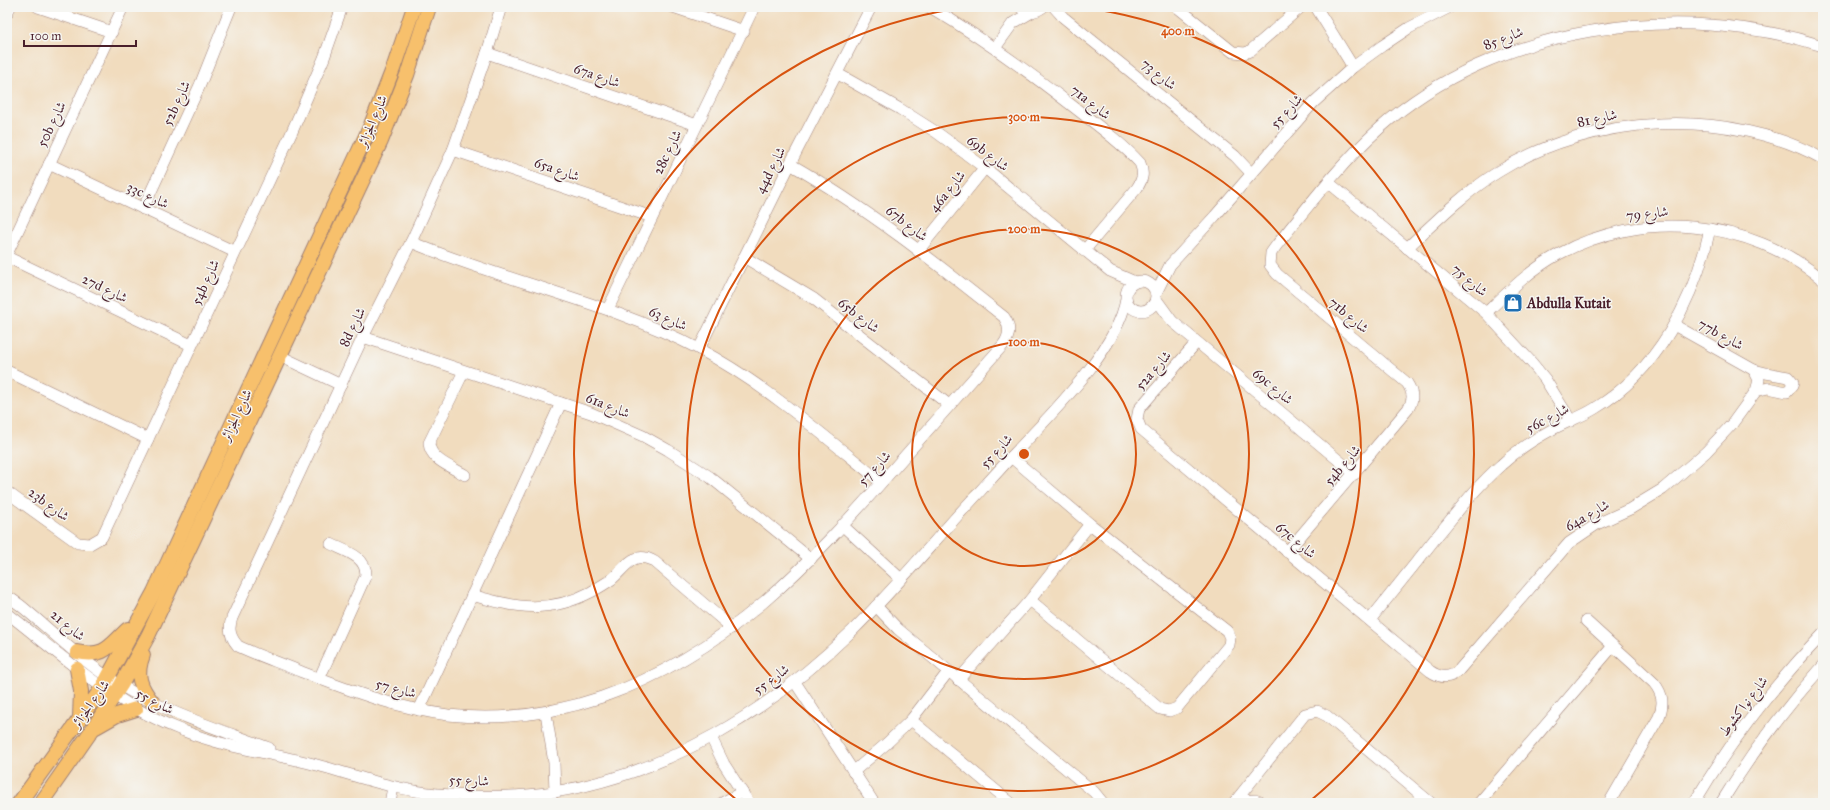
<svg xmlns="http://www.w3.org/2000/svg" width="1830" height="810" font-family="'IM FELL Great Primer',Amiri,serif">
<rect width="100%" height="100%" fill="#f6f6f2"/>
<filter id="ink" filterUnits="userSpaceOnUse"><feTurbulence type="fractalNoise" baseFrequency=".025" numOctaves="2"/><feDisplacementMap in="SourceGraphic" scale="8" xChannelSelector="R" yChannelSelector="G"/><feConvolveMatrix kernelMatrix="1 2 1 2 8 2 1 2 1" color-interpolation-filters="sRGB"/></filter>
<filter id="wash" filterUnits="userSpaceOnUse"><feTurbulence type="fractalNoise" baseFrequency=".012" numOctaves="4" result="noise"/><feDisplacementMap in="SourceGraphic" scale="16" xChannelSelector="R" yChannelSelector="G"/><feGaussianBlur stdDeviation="0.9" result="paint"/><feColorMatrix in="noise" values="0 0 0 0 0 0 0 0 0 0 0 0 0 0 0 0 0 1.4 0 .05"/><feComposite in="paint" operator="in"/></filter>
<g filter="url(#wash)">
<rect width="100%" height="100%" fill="#f1dcbe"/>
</g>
<g filter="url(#ink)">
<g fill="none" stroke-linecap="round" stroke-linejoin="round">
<g stroke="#9e7e74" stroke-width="12">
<g id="minor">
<polyline points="38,7 112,32"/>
<path d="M501 7 487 53 453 150 411 242 363 337 232 618C228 629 230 637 238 646 259 656 281 663 302 672 350 691 397 708 448 715 501 721 552 714 602 697 728 653 810 564 896 466 931 426 967 386 1003 345 1010 336 1011 327 1004 317 935 262 867 208 790 164"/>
<polyline points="673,7 744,31"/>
<path d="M930 7C979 36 1025 69 1070 104 1094 123 1120 141 1140 163 1144 173 1143 179 1137 188L1084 251"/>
<path d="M1020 7C1027 13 1035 13 1043 7"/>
<polyline points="1054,7 1063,17 1235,156 1251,173"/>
<polyline points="1177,7 1233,52 1245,53 1250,51 1301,7"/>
<polyline points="1316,7 1353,67"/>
<polyline points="7,13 10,7"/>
<polyline points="995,48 1013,23 1032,12"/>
<polyline points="487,53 697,125"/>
<polyline points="838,74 900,109 936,132 985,168 1110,271 1135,282"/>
<polyline points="453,150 652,217"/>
<polyline points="49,164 235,252"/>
<polyline points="1328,182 1486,313 1532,363 1545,379 1571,421"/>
<polyline points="143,209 200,85 231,7"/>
<path d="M411 242C505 282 608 301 699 349 765 384 823 435 881 482"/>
<path d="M1407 248C1436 221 1464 193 1498 172 1590 114 1727 106 1823 159"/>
<polyline points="918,251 985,168"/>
<polyline points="7,254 123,7"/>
<polyline points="7,257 191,345"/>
<polyline points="744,257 814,299 949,405"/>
<circle cx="1141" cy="296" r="15"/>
<polyline points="1156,293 1170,265 1215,216 1313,103 1353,67 1382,46 1409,28 1450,7"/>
<polyline points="1156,299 1172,321 1355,474"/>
<polyline points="608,309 754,7"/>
<path d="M1486 313C1509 291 1531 269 1559 254 1642 209 1750 219 1823 280"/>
<polyline points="1674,325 1754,370 1766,373 1788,377 1793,383 1792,386 1787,392 1768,388 1756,391"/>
<polyline points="363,337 591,413 643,436 668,450 710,477 811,559"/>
<path d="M1196 343 1139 409 1137 419 1141 429 1430 671C1440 678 1450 679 1459 670L1569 543 1597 524 1630 509 1663 489 1706 452 1732 424 1756 391 1759 380 1754 370"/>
<polyline points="699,349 790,164 871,7"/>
<polyline points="280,356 341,385"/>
<polyline points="7,371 148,439"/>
<path d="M464 371 429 443C430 460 452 467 465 475"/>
<polyline points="1011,457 1090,524 1227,631 1230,638 1229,645 1177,708 1169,711 1160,709 1030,600"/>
<polyline points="7,492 78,543 90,544 102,537 291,134 324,58 342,7"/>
<polyline points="842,525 901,579"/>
<path d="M1287 552 1408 409C1414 400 1413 392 1407 383L1277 274 1270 265 1271 253 1276 246C1309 205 1341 163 1380 128 1495 25 1679 0 1823 46"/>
<path d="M472 595C515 608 549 614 591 592 598 588 605 584 612 579 626 567 634 549 655 562L732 628"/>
<path d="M7 596 20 605C53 632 84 663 120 685 167 713 219 729 269 748"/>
<polyline points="876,606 898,629 1094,792 1103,803"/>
<path d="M7 613C65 658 114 705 184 731 226 748 273 753 317 765 357 776 396 790 437 794 475 797 516 798 554 792 667 774 771 710 852 631 890 594 924 553 959 514 978 494 996 473 1015 453 1050 415 1118 349 1126 299"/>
<path d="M1370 620C1393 591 1416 563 1438 535 1458 511 1477 486 1501 465 1516 451 1534 439 1553 429 1566 422 1581 417 1594 409 1658 371 1694 300 1710 229"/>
<path d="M1586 621 1654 683C1663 694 1664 704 1659 717L1609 803"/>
<path d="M319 679 366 575C366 556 345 551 331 544"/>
<polyline points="958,680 1030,600 1090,524"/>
<polyline points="795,682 874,803"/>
<polyline points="419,710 561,403"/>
<polyline points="546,713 554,763 555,792"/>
<polyline points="911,720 1011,803"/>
<polyline points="711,737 724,764 749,803"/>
<polyline points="853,772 886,744 911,720 948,672"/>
<polyline points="1235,801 1255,800 1263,803"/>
<polyline points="390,803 393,787"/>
<polyline points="722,803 742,792"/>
<polyline points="1234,803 1305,714 1317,711 1327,716 1431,803"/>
<polyline points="1479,803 1613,646"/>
<path d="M1694 803C1730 742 1774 685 1823 634"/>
<path d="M1721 803C1751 754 1784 709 1823 666"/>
</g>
</g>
<g stroke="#9e7e74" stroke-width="16">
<g id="major">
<path d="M77 652C106 658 110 645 128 629"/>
<path d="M143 655C135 675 140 687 153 703"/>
<polyline points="77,669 81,691 80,718"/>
<polyline points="96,727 117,715 136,709"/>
<polyline points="19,803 102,688 154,592 371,125 393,69 414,7"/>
<polyline points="41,803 92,730 121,685 148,636 381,141 407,75 429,7"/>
</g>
</g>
<use href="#minor" stroke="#fff" stroke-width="11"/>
<use href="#major" stroke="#f7c06c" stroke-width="14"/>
</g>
</g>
<g fill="none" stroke="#d8530f" stroke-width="2">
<circle cx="1024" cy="454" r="112"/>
<circle cx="1024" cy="454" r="225"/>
<circle cx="1024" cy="454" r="337"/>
<path d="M738 801A450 450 0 0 1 969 7M1079 7A450 450 0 0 1 1310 801"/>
</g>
<defs>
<g id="shop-square" transform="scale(1)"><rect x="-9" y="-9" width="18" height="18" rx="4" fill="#1f6fb2" stroke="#f6f6f2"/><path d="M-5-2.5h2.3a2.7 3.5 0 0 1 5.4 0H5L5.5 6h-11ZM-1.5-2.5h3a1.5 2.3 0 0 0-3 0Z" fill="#fff"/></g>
</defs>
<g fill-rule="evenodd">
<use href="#shop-square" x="1513" y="303"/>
</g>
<g text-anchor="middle" stroke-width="3" stroke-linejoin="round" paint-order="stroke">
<g font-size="14" fill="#4a1f2b" stroke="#f6f6f2">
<text transform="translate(1503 38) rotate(-21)" y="5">شارع 85</text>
<text transform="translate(1159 74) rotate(39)" y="5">شارع 73</text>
<text transform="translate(597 75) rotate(19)" y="5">67a شارع</text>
<text transform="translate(1091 102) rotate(38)" y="5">71a شارع</text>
<text transform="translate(176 103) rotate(-65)" y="5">52b شارع</text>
<text transform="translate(1286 111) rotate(-48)" y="5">شارع 55</text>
<text transform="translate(1597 118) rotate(-12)" y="5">شارع 81</text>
<text transform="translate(372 121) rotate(-67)" y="5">شارع الجزائر</text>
<text transform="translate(51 124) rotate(-64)" y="5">50b شارع</text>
<text transform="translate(667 152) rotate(-64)" y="5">28c شارع</text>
<text transform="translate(988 153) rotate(38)" y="5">69b شارع</text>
<text transform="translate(557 169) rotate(19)" y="5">65a شارع</text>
<text transform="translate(770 170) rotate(-63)" y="5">44d شارع</text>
<text transform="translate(947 191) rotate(-51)" y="5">46a شارع</text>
<text transform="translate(148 195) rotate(25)" y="5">33c شارع</text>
<text transform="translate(1647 213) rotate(-6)" y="5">شارع 79</text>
<text transform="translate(907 223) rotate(38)" y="5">67b شارع</text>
<text transform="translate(1470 280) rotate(40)" y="5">شارع 75</text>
<text transform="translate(205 282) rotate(-65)" y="5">54b شارع</text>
<text transform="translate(105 288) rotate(26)" y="5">27d شارع</text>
<text transform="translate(859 315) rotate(38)" y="5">65b شارع</text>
<text transform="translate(1349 315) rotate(40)" y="5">71b شارع</text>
<text transform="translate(668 318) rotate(24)" y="5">شارع 63</text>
<text transform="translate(352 327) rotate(-64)" y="5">8d شارع</text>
<text transform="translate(1721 334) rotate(29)" y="5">77b شارع</text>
<text transform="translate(1153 370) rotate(-49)" y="5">52a شارع</text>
<text transform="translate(1273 386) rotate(40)" y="5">69c شارع</text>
<text transform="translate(608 405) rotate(22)" y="5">61a شارع</text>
<text transform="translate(236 415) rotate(-65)" y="5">شارع الجزائر</text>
<text transform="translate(1547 418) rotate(-28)" y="5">56c شارع</text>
<text transform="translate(996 451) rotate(-48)" y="5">شارع 55</text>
<text transform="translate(1342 465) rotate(-50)" y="5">54b شارع</text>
<text transform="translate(874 468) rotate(-48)" y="5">شارع 57</text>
<text transform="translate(49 504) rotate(36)" y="5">23b شارع</text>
<text transform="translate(1587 515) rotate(-30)" y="5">64a شارع</text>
<text transform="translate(1296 540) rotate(40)" y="5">67c شارع</text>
<text transform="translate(68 625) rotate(40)" y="5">شارع 21</text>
<text transform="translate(771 679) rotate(-36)" y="5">شارع 55</text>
<text transform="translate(396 688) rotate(15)" y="5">شارع 57</text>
<text transform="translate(155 701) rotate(27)" y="5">شارع 55</text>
<text transform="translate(90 704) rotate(-55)" y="5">شارع الجزائر</text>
<text transform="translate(1743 706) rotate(-53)" y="5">شارع نواكشوط</text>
<text transform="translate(469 780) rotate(2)" y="5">شارع 55</text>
</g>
<g font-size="14" font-weight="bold" fill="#4a1f2b" stroke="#f6f6f2" text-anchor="start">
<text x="1527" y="308">Abdulla Kutait</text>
</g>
</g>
<circle cx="1024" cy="454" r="6" fill="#d8530f" stroke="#f6f6f2" stroke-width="2"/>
<g font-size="12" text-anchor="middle" font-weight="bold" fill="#d8530f" stroke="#f6f6f2" stroke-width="3" stroke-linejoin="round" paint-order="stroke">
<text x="1178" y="35">400 m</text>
<text x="1024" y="121">300 m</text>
<text x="1024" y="233">200 m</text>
<text x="1024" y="346">100 m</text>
</g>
<rect width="1830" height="810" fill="none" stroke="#f6f6f2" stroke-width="24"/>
<path d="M24 40v6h112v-6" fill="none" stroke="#4a1f2b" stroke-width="2"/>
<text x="30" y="40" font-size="12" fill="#4a1f2b" stroke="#f6f6f2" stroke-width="3" paint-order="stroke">100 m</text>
</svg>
